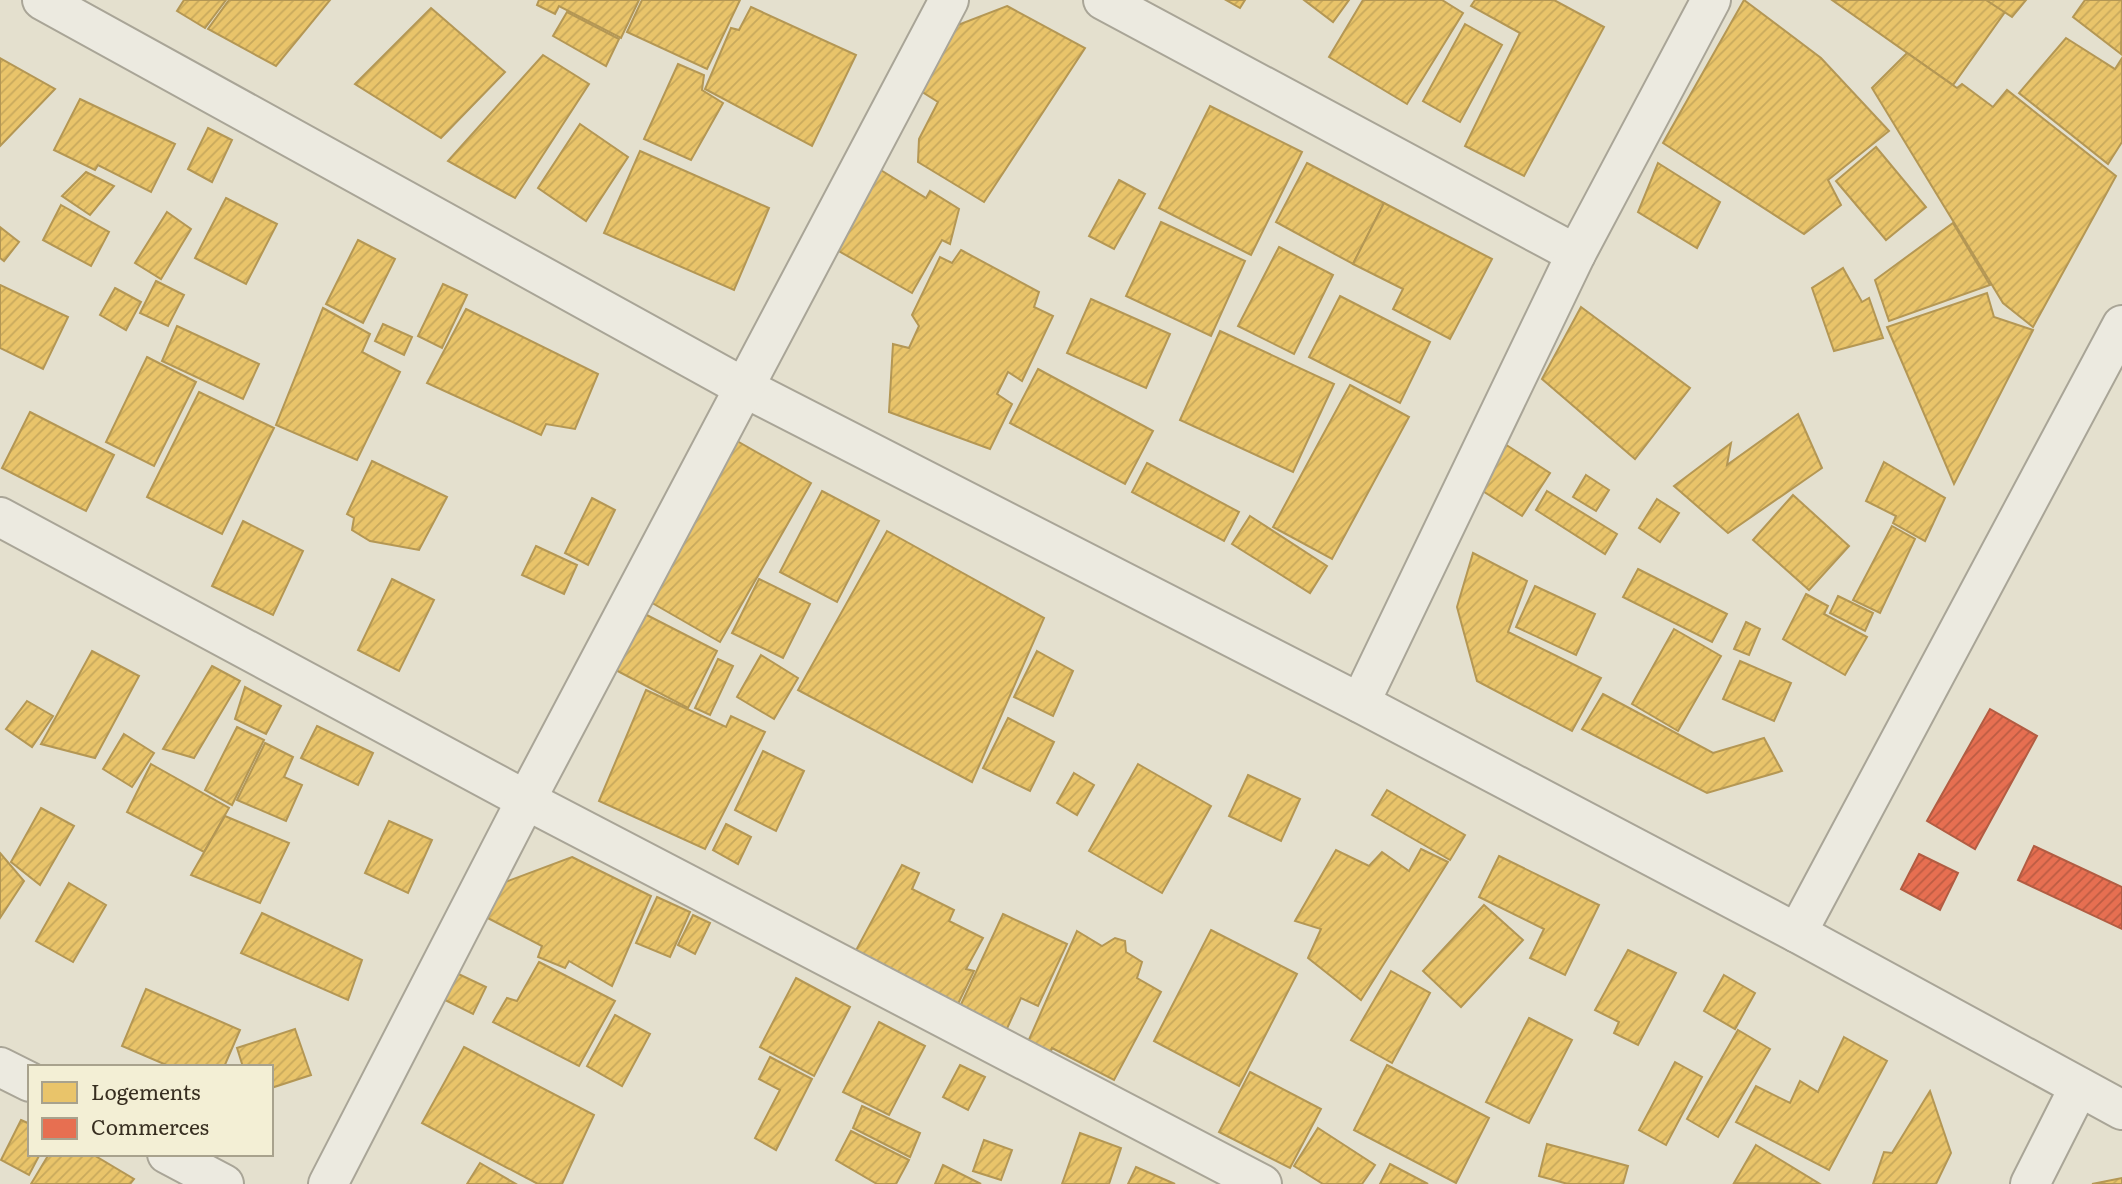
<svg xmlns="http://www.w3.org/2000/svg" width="2122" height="1184" font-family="Literata,serif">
<defs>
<pattern id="homes-hatch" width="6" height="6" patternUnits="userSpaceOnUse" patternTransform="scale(1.75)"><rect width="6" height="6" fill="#e9c46a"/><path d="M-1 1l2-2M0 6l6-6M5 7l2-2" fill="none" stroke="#c8a95c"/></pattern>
<pattern id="shops-hatch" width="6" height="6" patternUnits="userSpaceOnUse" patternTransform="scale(1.75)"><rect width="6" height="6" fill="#e76f51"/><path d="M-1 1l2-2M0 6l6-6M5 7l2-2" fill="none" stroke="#bc5c43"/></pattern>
</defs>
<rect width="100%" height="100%" fill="#e4e0ce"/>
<g fill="url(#homes-hatch)" stroke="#b49754" stroke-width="2">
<polygon points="184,0 226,0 205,28 177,11"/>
<polygon points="229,0 330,0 276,66 208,29"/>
<polygon points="539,0 639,0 621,38 559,6 555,14 537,5"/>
<polygon points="642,0 740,0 707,69 627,32"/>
<polygon points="1226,0 1245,0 1240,8"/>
<polygon points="1304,0 1349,0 1333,22"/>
<polygon points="1363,0 1442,0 1463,13 1407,104 1329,57"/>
<polygon points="1475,0 1554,0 1604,27 1524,176 1465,146 1520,33 1471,6"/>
<polygon points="1744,0 1821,58 1889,131 1828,180 1841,205 1804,234 1663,143"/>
<polygon points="1832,0 1987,0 2005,12 1953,85"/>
<polygon points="1986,0 2026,0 2012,17"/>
<polygon points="2085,0 2122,0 2121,54 2073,17"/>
<polygon points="1007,6 1085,48 984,202 918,162 919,139 938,102 913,86 937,33"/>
<polygon points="751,7 856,55 812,146 705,89 731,28 739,30"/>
<polygon points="431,8 505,72 441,138 355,84"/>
<polygon points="567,12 619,39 606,66 553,36"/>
<polygon points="1465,24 1502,45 1460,122 1423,101"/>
<polygon points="2066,38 2115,69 2122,58 2122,142 2108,164 2019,93"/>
<polygon points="1907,53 1957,88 1962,84 1993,107 2007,90 2116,176 2033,327 2003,303 1872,88"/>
<polygon points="543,55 589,84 515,198 448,161"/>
<polygon points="0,58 55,89 0,146"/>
<polygon points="678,64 704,75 702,90 723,103 691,160 644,139"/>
<polygon points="80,99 175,144 151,192 98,165 95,170 54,150"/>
<polygon points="1210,106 1302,152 1251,255 1159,208"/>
<polygon points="580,124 628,157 586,221 538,188"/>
<polygon points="208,128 232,140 212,182 188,169"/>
<polygon points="1876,147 1926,207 1886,240 1836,181"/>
<polygon points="640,151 769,208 734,290 604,233"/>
<polygon points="1307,163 1384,203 1353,264 1276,222"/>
<polygon points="1658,163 1720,202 1697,248 1638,212"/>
<polygon points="871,164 926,198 930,191 959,209 950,244 942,240 912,293 830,246"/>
<polygon points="86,172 114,186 90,215 62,196"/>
<polygon points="1119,180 1145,194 1114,249 1089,236"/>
<polygon points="226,198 277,224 246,284 195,258"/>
<polygon points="1384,203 1492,259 1450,339 1393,309 1403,289 1353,264"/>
<polygon points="61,205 109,232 91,266 43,240"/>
<polygon points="167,212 191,229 161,279 135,263"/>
<polygon points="1161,222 1245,261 1211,336 1126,296"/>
<polygon points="1953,223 1990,285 1889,321 1875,280"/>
<polygon points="0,227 19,242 4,261 0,258"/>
<polygon points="358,240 395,259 363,323 326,304"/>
<polygon points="1279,247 1333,275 1294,354 1238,326"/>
<polygon points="961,250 1039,292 1034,307 1053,316 1022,381 1008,372 997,394 1012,404 990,449 889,412 893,344 909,348 919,326 912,315 940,257 952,263"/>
<polygon points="1843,268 1862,302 1869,298 1883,338 1834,351 1812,288"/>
<polygon points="156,281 184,295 168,326 140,313"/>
<polygon points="443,284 467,295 442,348 418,336"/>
<polygon points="0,285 68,317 43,369 0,348"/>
<polygon points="115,288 141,302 126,330 100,315"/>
<polygon points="1987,293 1994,317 2033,330 1954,484 1887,327"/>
<polygon points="1340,296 1430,342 1400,403 1309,357"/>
<polygon points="1091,299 1170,334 1146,388 1067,353"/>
<polygon points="1581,307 1690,388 1635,459 1542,379"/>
<polygon points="323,308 370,334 362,352 400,372 357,460 276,425"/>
<polygon points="466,309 598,374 575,429 546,424 541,435 427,383"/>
<polygon points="383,324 412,337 404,355 375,341"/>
<polygon points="177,326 259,364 243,399 162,361"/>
<polygon points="1220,331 1334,384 1293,472 1180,420"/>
<polygon points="147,357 196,382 154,466 106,442"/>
<polygon points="1038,369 1153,431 1125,484 1010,423"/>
<polygon points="1350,385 1409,417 1332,559 1273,527"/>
<polygon points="199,392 274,428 222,534 147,497"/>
<polygon points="30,412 114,455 86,511 2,468"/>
<polygon points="1798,414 1822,468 1728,533 1674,486 1731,443 1727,465"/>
<polygon points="730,437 811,483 720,642 640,596"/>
<polygon points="1494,437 1550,473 1522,516 1467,481"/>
<polygon points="372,461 447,497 419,550 370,541 352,530 354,518 347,514"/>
<polygon points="1884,462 1945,498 1925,541 1893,523 1896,516 1866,501"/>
<polygon points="1147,463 1239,512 1224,541 1132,492"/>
<polygon points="1586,475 1609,490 1596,511 1573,497"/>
<polygon points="822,491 879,521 837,602 780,572"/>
<polygon points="1547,491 1617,534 1605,554 1536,510"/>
<polygon points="1793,495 1849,546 1809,590 1753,540"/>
<polygon points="592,498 615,510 588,565 565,553"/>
<polygon points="1657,499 1679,513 1660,542 1639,528"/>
<polygon points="1250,516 1327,566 1310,593 1232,544"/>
<polygon points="243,521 303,551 273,615 212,586"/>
<polygon points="1892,526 1915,539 1880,613 1853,600"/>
<polygon points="887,531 1044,618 972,782 798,690"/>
<polygon points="536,546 577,565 564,594 522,575"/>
<polygon points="1473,553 1527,581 1508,632 1601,678 1572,731 1477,681 1457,607"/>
<polygon points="1638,569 1727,614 1712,642 1623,597"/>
<polygon points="392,579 434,600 399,671 358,650"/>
<polygon points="759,579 810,604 783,658 732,633"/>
<polygon points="1535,586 1595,614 1576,655 1516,627"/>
<polygon points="1806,594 1828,606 1824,614 1867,637 1845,675 1783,639"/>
<polygon points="1838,596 1873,613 1865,631 1830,613"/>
<polygon points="637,610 717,651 688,708 608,666"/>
<polygon points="1746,622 1760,629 1749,655 1734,649"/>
<polygon points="1674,629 1721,656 1678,731 1632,704"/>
<polygon points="92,651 139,676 95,758 41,744"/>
<polygon points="1037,651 1073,671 1053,716 1014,697"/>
<polygon points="761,655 798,678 774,719 737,697"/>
<polygon points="718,659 733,666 710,715 695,708"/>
<polygon points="1740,661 1791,683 1774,721 1723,699"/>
<polygon points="212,666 240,681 194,758 163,749"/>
<polygon points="245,687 281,706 266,734 235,719"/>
<polygon points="646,690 726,727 731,716 765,732 705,849 599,801"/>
<polygon points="1603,694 1713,753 1764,738 1782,771 1707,793 1582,729"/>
<polygon points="27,701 53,716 32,747 6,729"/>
<polygon points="1008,718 1054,742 1030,791 983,768"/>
<polygon points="317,726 373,753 358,785 301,758"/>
<polygon points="237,727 264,740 232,805 205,790"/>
<polygon points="124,734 154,753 132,787 103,769"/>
<polygon points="265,743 293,757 284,777 302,785 286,821 237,800"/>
<polygon points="763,751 804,771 776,831 735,810"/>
<polygon points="151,764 229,808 204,852 127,812"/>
<polygon points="1138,764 1211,806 1162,893 1089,851"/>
<polygon points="1074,773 1094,785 1077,815 1057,803"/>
<polygon points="1248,775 1300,799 1281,841 1229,816"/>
<polygon points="1387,790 1465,835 1450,860 1372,815"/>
<polygon points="41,808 74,826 40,885 11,862"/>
<polygon points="225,816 289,843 260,903 191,875"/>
<polygon points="389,821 432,840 408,893 365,873"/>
<polygon points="726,824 751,837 738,864 713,850"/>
<polygon points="1421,849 1448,862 1361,1000 1308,958 1321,929 1295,921 1336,850 1369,866 1382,852 1409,871"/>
<polygon points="0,853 24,881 0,918"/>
<polygon points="1499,856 1599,905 1565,975 1530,958 1544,929 1479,897"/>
<polygon points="572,857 651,896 612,986 569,961 565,968 538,957 542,946 478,913 492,887"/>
<polygon points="902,865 919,873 912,889 954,910 949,921 983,938 966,969 974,971 955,1010 854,954"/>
<polygon points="69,883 106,905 73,962 36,941"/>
<polygon points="657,897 690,912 670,957 636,943"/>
<polygon points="1484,905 1523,940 1461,1007 1423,971"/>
<polygon points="262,913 362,960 348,1000 241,953"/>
<polygon points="1003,914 1067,944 1038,1006 1021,998 1004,1035 957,1013"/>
<polygon points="693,915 710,923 695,954 678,945"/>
<polygon points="1211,930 1297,974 1239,1086 1154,1041"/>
<polygon points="1077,931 1102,946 1115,938 1125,941 1126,952 1142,962 1137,978 1161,992 1114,1080 1052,1048 1049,1057 1027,1044"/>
<polygon points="1628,950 1676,973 1638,1045 1614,1033 1619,1022 1595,1010"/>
<polygon points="539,962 615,1001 579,1066 493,1022 507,998 517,1001"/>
<polygon points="450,970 486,987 473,1014 437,996"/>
<polygon points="1391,971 1430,993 1392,1063 1351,1040"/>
<polygon points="1724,975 1755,993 1735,1029 1704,1011"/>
<polygon points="796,978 850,1007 814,1076 760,1047"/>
<polygon points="146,989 240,1030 224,1067 171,1067 122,1046"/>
<polygon points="615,1015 650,1034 622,1086 587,1066"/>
<polygon points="1529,1018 1572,1040 1529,1123 1486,1102"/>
<polygon points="879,1022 925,1046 889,1115 843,1092"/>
<polygon points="295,1029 311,1075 271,1088 271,1067 243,1067 237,1048"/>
<polygon points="1738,1030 1770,1049 1718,1137 1687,1119"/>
<polygon points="1844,1037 1887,1061 1829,1170 1736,1122 1756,1086 1790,1103 1800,1081 1818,1092"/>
<polygon points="464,1047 594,1115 562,1184 538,1184 422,1123"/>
<polygon points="770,1057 812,1079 776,1150 755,1138 780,1090 759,1079"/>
<polygon points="1675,1062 1702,1077 1666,1145 1639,1130"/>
<polygon points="960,1065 985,1077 968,1110 943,1097"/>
<polygon points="1387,1065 1489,1118 1456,1183 1354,1130"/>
<polygon points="1250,1072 1321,1109 1290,1168 1219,1132"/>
<polygon points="1930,1091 1951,1153 1936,1184 1873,1184 1884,1152 1892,1153"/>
<polygon points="862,1106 920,1133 910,1157 853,1128"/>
<polygon points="21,1120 30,1124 30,1154 40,1154 29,1175 1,1160"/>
<polygon points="1318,1128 1375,1165 1362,1184 1323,1184 1294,1166"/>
<polygon points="851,1131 909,1160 896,1184 877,1184 836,1160"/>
<polygon points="1080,1133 1121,1148 1109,1184 1062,1184"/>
<polygon points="984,1140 1012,1150 1001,1180 973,1171"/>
<polygon points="1547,1144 1628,1166 1623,1184 1568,1184 1539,1176"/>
<polygon points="1756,1145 1820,1184 1734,1183"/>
<polygon points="49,1154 92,1154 134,1179 130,1184 31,1184"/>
<polygon points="480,1163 516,1184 467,1184"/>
<polygon points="1390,1164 1428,1184 1380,1184"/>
<polygon points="943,1165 981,1184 935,1184"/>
<polygon points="1136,1167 1175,1184 1128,1184"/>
<polygon points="2122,1178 2122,1184 2092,1184"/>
</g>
<g fill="url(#shops-hatch)" stroke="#b25c42" stroke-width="2">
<polygon points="1990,709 2037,736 1975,849 1927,821"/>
<polygon points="2034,846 2122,887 2122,929 2018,880"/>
<polygon points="1919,854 1958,873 1940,910 1901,889"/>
</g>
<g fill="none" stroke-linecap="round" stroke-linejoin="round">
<g stroke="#a9a597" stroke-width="42">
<g id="minor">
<polyline points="42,0 745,388 1360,703 1797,933 2122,1110"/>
<polyline points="1103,0 1576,254"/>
<polyline points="0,517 526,800 1262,1184"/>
<polyline points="1360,703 1576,254 1711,0"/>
<polyline points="1797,933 2122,325"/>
<polyline points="0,1067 30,1082"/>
<polyline points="167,1154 224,1184"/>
<polyline points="328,1184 526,800 949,0"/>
<polyline points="2030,1184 2079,1087"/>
</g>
</g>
<use href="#minor" stroke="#eceae0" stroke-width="38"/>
</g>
<rect x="28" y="1065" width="245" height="91" fill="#f3efd5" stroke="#a8a28d" stroke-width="2"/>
<rect x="42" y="1082" width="35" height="21" fill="#e9c46a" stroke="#a8a28d" stroke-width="2"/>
<text x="91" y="1100" font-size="21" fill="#372e20">Logements</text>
<rect x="42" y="1118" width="35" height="21" fill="#e76f51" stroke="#a8a28d" stroke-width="2"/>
<text x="91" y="1135" font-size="21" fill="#372e20">Commerces</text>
</svg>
